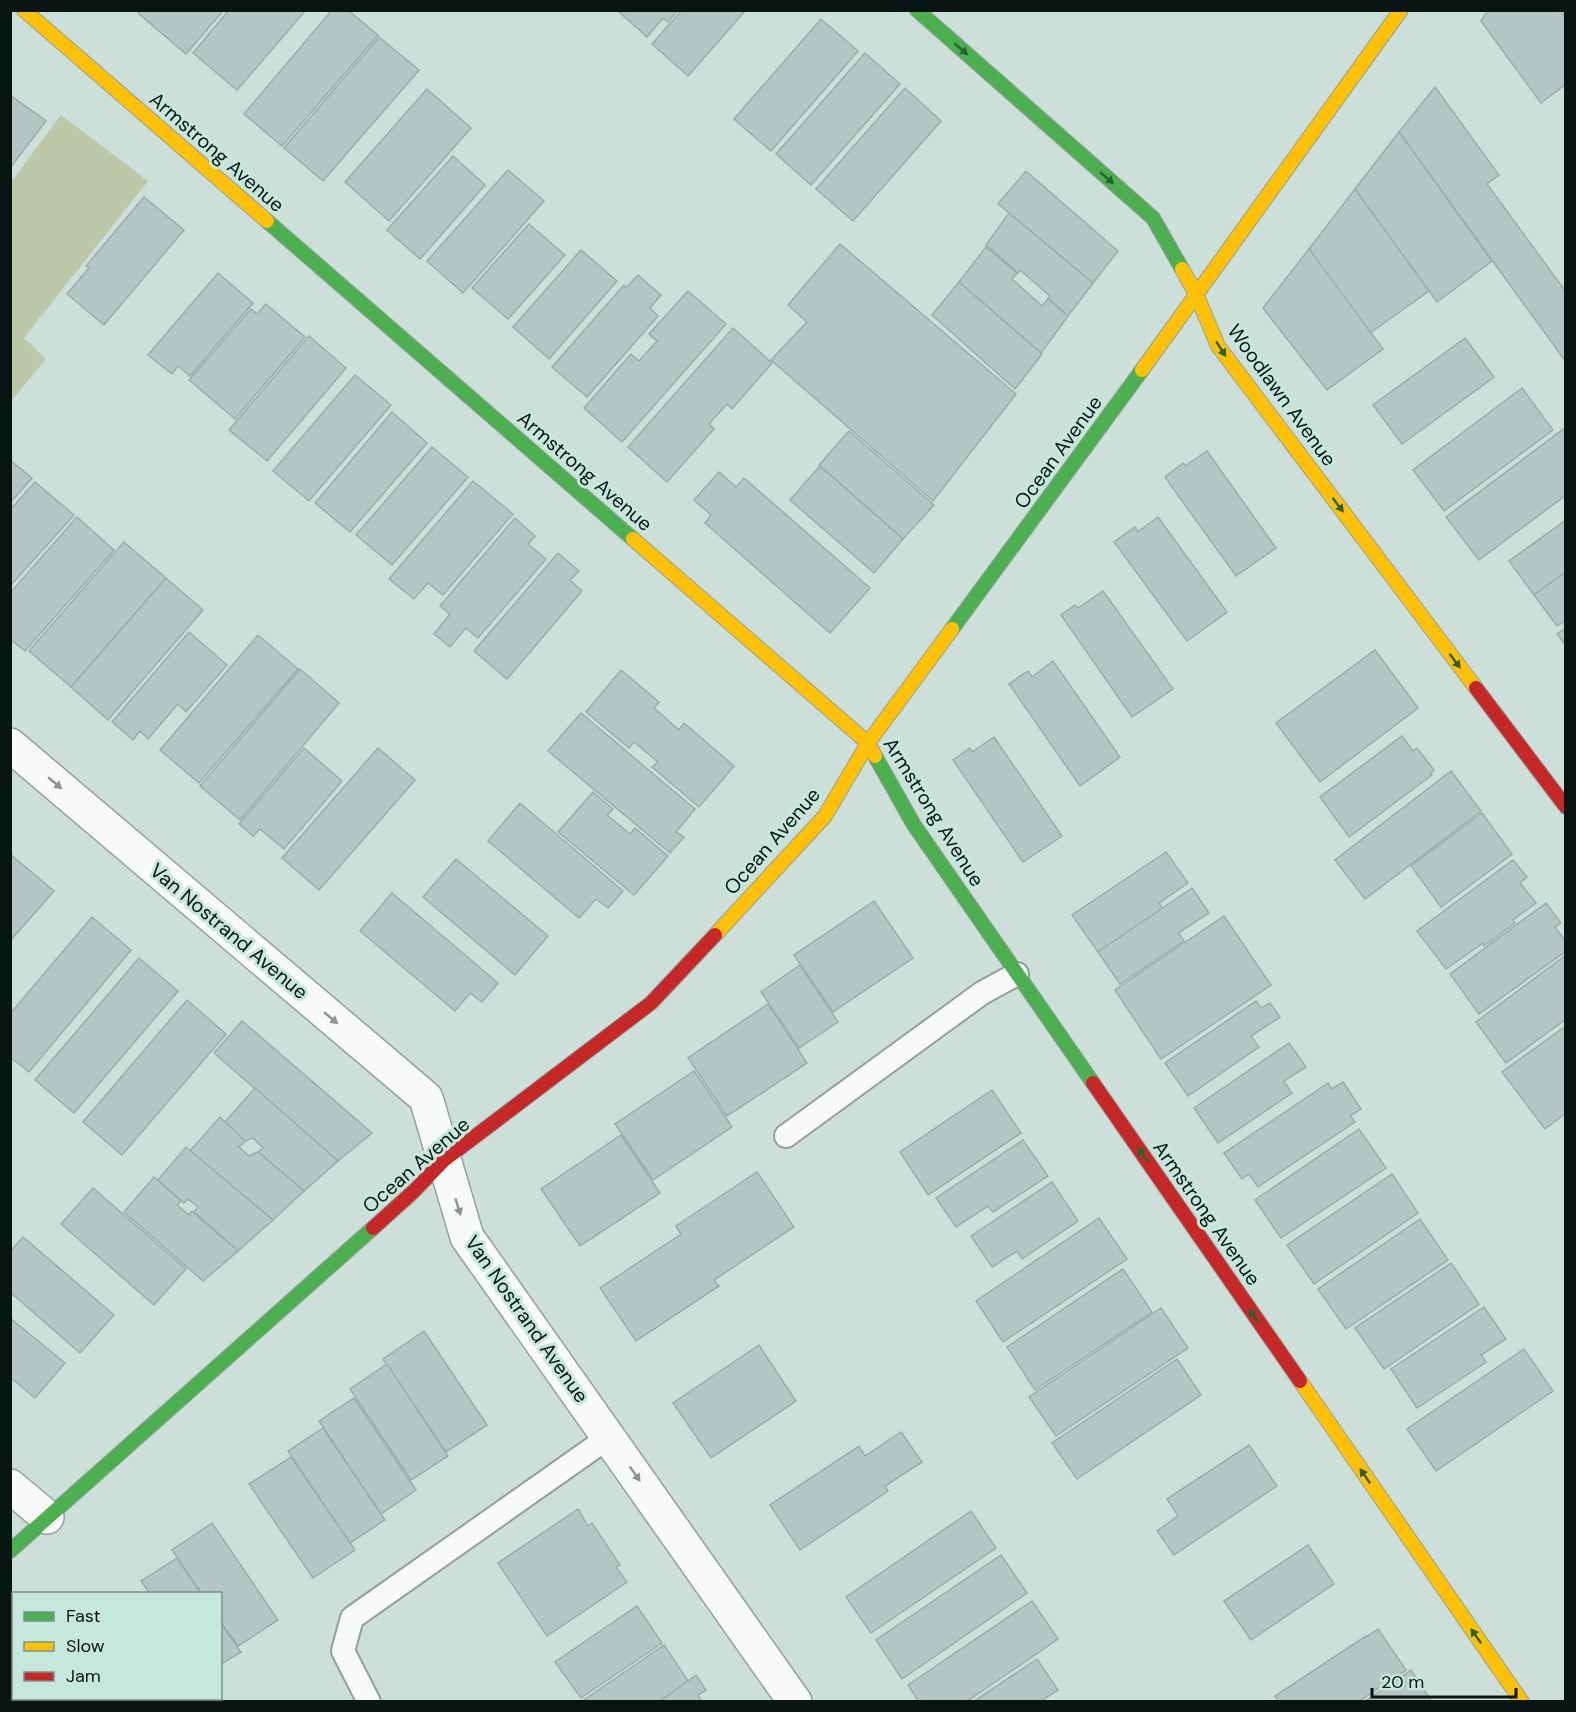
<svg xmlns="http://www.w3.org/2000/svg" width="1576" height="1712" font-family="'DM Sans',sans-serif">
<rect width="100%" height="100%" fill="#cddfd9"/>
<polygon fill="#bfc7a9" points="61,115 148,181 24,338 46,359 11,401 11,182"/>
<g fill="#b6c6c4" stroke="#9dacaa" stroke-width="1.5">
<polygon points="140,10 224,10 186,54 138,13"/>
<polygon points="229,10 306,10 237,90 193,53"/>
<polygon points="332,10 348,10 378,35 282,146 244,114"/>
<polygon points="617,10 678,10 668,22 663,18 647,37"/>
<polygon points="682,10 746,10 688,76 652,44"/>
<polygon points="1488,10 1560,10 1566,18 1566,84 1541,103 1481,21"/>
<polygon points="821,19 858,51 771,151 734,119"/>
<polygon points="379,37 419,70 323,181 284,148"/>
<polygon points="865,53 900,84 811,185 776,154"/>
<polygon points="1435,87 1499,175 1487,184 1566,292 1566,362 1399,132"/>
<polygon points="905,88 941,121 853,221 816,189"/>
<polygon points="427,89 471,128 389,221 345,182"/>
<polygon points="10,95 46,121 10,168"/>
<polygon points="1399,132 1492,261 1437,302 1355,189"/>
<polygon points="453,156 485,185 420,259 387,230"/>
<polygon points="508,170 544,201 463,293 427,261"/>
<polygon points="1026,171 1118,251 1093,283 998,204"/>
<polygon points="1355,189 1429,291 1370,333 1309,249"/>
<polygon points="144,197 184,230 104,325 67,294 89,268 86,266"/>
<polygon points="1009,213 1093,283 1068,316 1048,298 1050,296 1020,270 1018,273 986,245"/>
<polygon points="529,224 565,255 508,319 472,288"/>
<polygon points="840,244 1016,394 933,501 771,360 807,322 788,305"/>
<polygon points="986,247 1017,273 1012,279 1042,306 1048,299 1068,316 1041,353 959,282"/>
<polygon points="1309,249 1383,349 1327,390 1263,308"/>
<polygon points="581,250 617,281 549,359 513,327"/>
<polygon points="218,273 253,303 190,376 178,366 172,374 148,355"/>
<polygon points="638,275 661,295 650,308 658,316 587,397 552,367 624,285 626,288"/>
<polygon points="959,282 1042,354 1015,389 932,315"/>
<polygon points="688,291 726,324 622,442 584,408 631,354 639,361 657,341 649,334"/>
<polygon points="266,304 305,337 235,419 189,380 251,309 257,314"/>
<polygon points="733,328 772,363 732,409 727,404 709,424 714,429 667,482 628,447"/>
<polygon points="309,336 346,368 267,461 229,430"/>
<polygon points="1465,338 1494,377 1402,444 1373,405"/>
<polygon points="355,375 391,405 309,501 273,471"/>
<polygon points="1522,388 1553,430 1444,511 1413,470"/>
<polygon points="392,412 427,443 350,532 315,503"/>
<polygon points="1566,427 1566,495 1479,560 1446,517"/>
<polygon points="849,431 934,505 903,539 819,465"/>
<polygon points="432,447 468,477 392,565 356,535"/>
<polygon points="1207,451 1276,548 1236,576 1165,477 1183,463 1185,466"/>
<polygon points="10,460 32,478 10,503"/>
<polygon points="820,466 903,539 874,573 790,500"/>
<polygon points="719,472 736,487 744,478 870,588 830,633 705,523 711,515 694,500"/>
<polygon points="473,481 513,514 443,595 428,583 414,599 389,579"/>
<polygon points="35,482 74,515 10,586 10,510"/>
<polygon points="77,517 114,550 25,651 10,639 10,593"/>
<polygon points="1158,517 1227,612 1187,641 1114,542 1135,527 1138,532"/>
<polygon points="515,518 535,536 528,544 546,559 478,638 466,628 450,647 434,634 450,614 440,606"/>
<polygon points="1566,520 1566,572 1534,595 1509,561"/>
<polygon points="124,542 166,578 71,687 29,651"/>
<polygon points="558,553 579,571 570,580 582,591 507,679 474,651"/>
<polygon points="1566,572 1566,620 1557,626 1534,595"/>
<polygon points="166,578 203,610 108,720 71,687"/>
<polygon points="1103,591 1173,689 1132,717 1061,615 1075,605 1078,608"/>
<polygon points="1566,628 1566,646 1557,634"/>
<polygon points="189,632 227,665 186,712 178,704 148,739 140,731 133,740 112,722"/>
<polygon points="258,635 298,669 199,783 160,750"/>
<polygon points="1375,650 1418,708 1320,782 1276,723"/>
<polygon points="1053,661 1120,757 1080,786 1009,684 1028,671 1032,677"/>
<polygon points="300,669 339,703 240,820 200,786"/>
<polygon points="621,670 659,702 654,708 679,730 684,723 734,766 699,807 652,767 658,762 634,742 629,748 586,712"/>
<polygon points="581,713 695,809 676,832 684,837 670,853 548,751"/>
<polygon points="1402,736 1413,751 1417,748 1434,770 1430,774 1432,775 1349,837 1320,797"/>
<polygon points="994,737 1062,836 1023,862 953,760 970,748 972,752"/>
<polygon points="304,748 342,781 284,849 260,829 253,836 239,824"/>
<polygon points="378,748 415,780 319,890 282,858"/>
<polygon points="1451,771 1481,811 1365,899 1335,860"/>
<polygon points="593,792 613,809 607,815 630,834 635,828 668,856 634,895 558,832"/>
<polygon points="520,803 623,891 608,908 596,899 579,918 488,841"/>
<polygon points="1482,813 1512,854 1441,907 1411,866"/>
<polygon points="1166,852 1188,883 1159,903 1163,909 1098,952 1072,915"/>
<polygon points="10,854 54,891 10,941"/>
<polygon points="456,859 548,936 515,975 423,897"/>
<polygon points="1513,860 1527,877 1520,883 1536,903 1513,920 1515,923 1484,946 1483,943 1446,969 1417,931"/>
<polygon points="1192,888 1209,913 1178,933 1184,941 1120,984 1098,952"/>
<polygon points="392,893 498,983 482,1002 470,993 455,1011 360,931"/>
<polygon points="874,901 913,958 833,1012 794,955"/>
<polygon points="1546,903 1561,923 1555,927 1566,942 1566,951 1479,1014 1450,974"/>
<polygon points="1224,916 1271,985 1161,1059 1115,990"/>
<polygon points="92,917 131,950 29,1072 10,1057 10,1014"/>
<polygon points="1566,955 1566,1019 1506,1063 1476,1022"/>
<polygon points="139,958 178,991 74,1113 35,1080"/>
<polygon points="800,965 838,1022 799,1048 761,992"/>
<polygon points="187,1000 226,1034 122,1155 83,1122"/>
<polygon points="1256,1001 1261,1008 1270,1003 1280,1017 1251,1036 1259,1047 1188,1096 1165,1063"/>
<polygon points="768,1004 807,1063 727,1116 688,1058"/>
<polygon points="242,1021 372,1133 338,1161 214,1053"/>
<polygon points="1566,1026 1566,1113 1545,1129 1502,1072"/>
<polygon points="1289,1043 1306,1067 1284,1081 1292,1093 1218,1143 1194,1108"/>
<polygon points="694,1071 732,1127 653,1180 615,1124"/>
<polygon points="1343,1082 1361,1109 1350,1116 1355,1122 1258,1187 1249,1174 1242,1179 1224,1153 1328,1083 1332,1089"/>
<polygon points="255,1088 338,1161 304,1191 258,1152 263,1148 253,1138 245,1141 225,1122"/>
<polygon points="992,1090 1021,1133 928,1195 900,1152"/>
<polygon points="220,1117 245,1141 239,1147 249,1156 258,1152 304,1191 273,1220 190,1151"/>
<polygon points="1359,1129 1386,1168 1281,1238 1255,1200"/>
<polygon points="621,1135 660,1193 580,1246 541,1189"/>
<polygon points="1023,1140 1048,1176 993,1212 988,1206 956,1227 936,1198"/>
<polygon points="186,1147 273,1220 238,1251 194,1212 198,1207 188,1199 184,1203 158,1180"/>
<polygon points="757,1172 794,1227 714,1280 719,1286 636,1341 600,1288 681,1234 676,1226"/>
<polygon points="1392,1174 1418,1213 1314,1284 1287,1245"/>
<polygon points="154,1177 181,1201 177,1205 189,1215 192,1211 238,1251 203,1281 124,1212"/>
<polygon points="1052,1182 1078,1221 1022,1259 1017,1251 992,1267 971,1236"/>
<polygon points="93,1188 186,1269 154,1305 61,1224"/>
<polygon points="1099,1218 1127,1259 1003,1342 976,1301"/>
<polygon points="1420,1219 1448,1260 1346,1329 1318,1289"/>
<polygon points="23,1237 114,1315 80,1353 10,1292 10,1252"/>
<polygon points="1451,1263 1479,1304 1384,1369 1355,1328"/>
<polygon points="1123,1269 1152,1312 1035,1390 1007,1347"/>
<polygon points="1484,1307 1506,1339 1481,1355 1486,1362 1417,1408 1391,1369"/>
<polygon points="1161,1308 1188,1348 1056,1436 1029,1397"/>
<polygon points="10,1318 65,1363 35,1398 10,1377"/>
<polygon points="424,1331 487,1425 446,1452 383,1359"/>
<polygon points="759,1345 796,1401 711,1458 673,1403"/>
<polygon points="1524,1349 1553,1391 1436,1471 1407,1429"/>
<polygon points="1177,1359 1201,1395 1077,1479 1052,1443"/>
<polygon points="387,1364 448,1456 411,1480 350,1389"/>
<polygon points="354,1398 416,1490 381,1514 319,1421"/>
<polygon points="323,1428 385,1520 350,1543 288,1451"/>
<polygon points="901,1432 922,1462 885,1486 888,1491 800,1550 770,1505 859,1446 865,1456"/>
<polygon points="1249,1445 1277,1486 1174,1555 1157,1531 1178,1516 1167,1499"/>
<polygon points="291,1457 355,1550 313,1578 249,1484"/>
<polygon points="578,1509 588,1526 592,1523 620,1565 616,1567 627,1582 547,1636 498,1563"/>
<polygon points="971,1511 996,1548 871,1633 846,1597"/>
<polygon points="212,1523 278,1620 238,1646 220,1621 220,1594 202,1594 172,1550"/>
<polygon points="1308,1545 1334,1584 1251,1640 1224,1601"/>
<polygon points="1001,1555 1027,1593 902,1679 876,1640"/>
<polygon points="177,1558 201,1594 150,1594 141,1581"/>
<polygon points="1032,1601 1058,1639 966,1702 919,1702 908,1685"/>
<polygon points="637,1606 662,1643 581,1698 555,1662"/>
<polygon points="220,1622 241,1652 220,1665"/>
<polygon points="1378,1629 1406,1670 1358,1702 1279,1702 1275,1696 1366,1636 1366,1637"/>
<polygon points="664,1645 688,1681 658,1702 581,1702"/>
<polygon points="1037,1659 1058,1690 1044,1699 1045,1702 973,1702"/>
<polygon points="10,1663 14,1667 14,1698 34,1698 36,1702 10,1702"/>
<polygon points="1411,1670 1432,1702 1364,1702"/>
<polygon points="696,1675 706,1690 698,1695 702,1702 659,1702"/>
<polygon points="53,1698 115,1698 117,1702 55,1702"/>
<polygon points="116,1698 166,1698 168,1702 118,1702"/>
</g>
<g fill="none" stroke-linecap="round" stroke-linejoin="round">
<g stroke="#92a09c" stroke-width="26">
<g id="lane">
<polyline points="786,1136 982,993 1017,974"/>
<polyline points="369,1702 343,1651 352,1618 609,1437"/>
</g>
</g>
<g stroke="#92a09c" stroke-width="36">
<g id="street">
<polyline points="10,745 426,1098 467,1237 795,1702"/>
<polyline points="10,1486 47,1517"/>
</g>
</g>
<g stroke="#92a09c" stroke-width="16">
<g id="fast">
<polyline points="917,10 1153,218 1182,269"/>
<polyline points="267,221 633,539"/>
<polyline points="952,629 1142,370"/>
<polyline points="875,756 914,825 1093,1083"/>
<polyline points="10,1551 373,1228"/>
</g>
</g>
<g stroke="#92a09c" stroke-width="16">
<g id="slow">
<polyline points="24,10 267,221"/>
<polyline points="1182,269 1197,296 1218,346 1476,688"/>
<polyline points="1142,370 1401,10"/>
<polyline points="633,539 868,743 875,756"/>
<polyline points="715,935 825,816 868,743 952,629"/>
<polyline points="1300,1381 1522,1702"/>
</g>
</g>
<g stroke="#92a09c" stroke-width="16">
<g id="jam">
<polyline points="1476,688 1566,807"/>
<polyline points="1093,1083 1300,1381"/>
<polyline points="373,1228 413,1192 444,1160 651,1003 715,935"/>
</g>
</g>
<use href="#lane" stroke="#f8faf9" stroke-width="22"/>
<use href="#street" stroke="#f8faf9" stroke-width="33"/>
<use href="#fast" stroke="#4caf50" stroke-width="14"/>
<use href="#slow" stroke="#ffc107" stroke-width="14"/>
<use href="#jam" stroke="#c62828" stroke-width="14"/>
</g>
<defs><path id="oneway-solid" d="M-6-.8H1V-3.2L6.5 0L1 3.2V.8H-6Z" transform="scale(1.5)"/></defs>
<g fill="#2a6231">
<use href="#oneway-solid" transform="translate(961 49) rotate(41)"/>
<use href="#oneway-solid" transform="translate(1107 178) rotate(41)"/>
<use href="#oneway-solid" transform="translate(1221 349) rotate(57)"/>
<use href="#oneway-solid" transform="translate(1338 505) rotate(53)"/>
<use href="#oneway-solid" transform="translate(1455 661) rotate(53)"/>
<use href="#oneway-solid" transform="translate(1143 1155) rotate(-125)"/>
<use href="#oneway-solid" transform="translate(1254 1316) rotate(-125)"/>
<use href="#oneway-solid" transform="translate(1365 1476) rotate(-125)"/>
<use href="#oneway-solid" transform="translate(1476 1636) rotate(-125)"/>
</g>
<g fill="#8c9391">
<use href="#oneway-solid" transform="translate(55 783) rotate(40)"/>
<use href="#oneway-solid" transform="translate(331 1018) rotate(40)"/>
<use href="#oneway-solid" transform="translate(458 1207) rotate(73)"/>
<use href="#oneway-solid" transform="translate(635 1474) rotate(55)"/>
</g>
<g text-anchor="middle" stroke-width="6" stroke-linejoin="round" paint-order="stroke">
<g font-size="20" fill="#091512" stroke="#c5e7dc">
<text transform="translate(217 152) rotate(41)" y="7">Armstrong Avenue</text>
<text transform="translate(1282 395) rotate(54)" y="7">Woodlawn Avenue</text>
<text transform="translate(1058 452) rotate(-54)" y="7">Ocean Avenue</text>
<text transform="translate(585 471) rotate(41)" y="7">Armstrong Avenue</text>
<text transform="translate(934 812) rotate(58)" y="7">Armstrong Avenue</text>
<text transform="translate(772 841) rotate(-49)" y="7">Ocean Avenue</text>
<text transform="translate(229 931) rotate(40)" y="7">Van Nostrand Avenue</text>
<text transform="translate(416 1165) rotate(-41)" y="7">Ocean Avenue</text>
<text transform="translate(1207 1213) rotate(55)" y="7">Armstrong Avenue</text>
<text transform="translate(527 1319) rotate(55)" y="7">Van Nostrand Avenue</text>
</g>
</g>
<rect width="1576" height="1712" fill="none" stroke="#091512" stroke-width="24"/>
<rect x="12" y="1592" width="210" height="108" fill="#c5e7dc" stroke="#7a938b" stroke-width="1.5"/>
<rect x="24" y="1612" width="30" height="9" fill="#4caf50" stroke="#7a938b" stroke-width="1.5"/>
<text x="66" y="1622" font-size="18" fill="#091512">Fast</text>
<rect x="24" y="1642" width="30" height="9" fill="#ffc107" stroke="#7a938b" stroke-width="1.5"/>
<text x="66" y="1652" font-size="18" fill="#091512">Slow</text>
<rect x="24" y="1672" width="30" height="9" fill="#c62828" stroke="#7a938b" stroke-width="1.5"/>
<text x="66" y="1682" font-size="18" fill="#091512">Jam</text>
<path d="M1372 1688v9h144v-9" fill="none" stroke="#091512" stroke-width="3"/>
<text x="1381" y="1688" font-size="18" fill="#091512" stroke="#c5e7dc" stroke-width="4.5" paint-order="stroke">20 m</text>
</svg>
